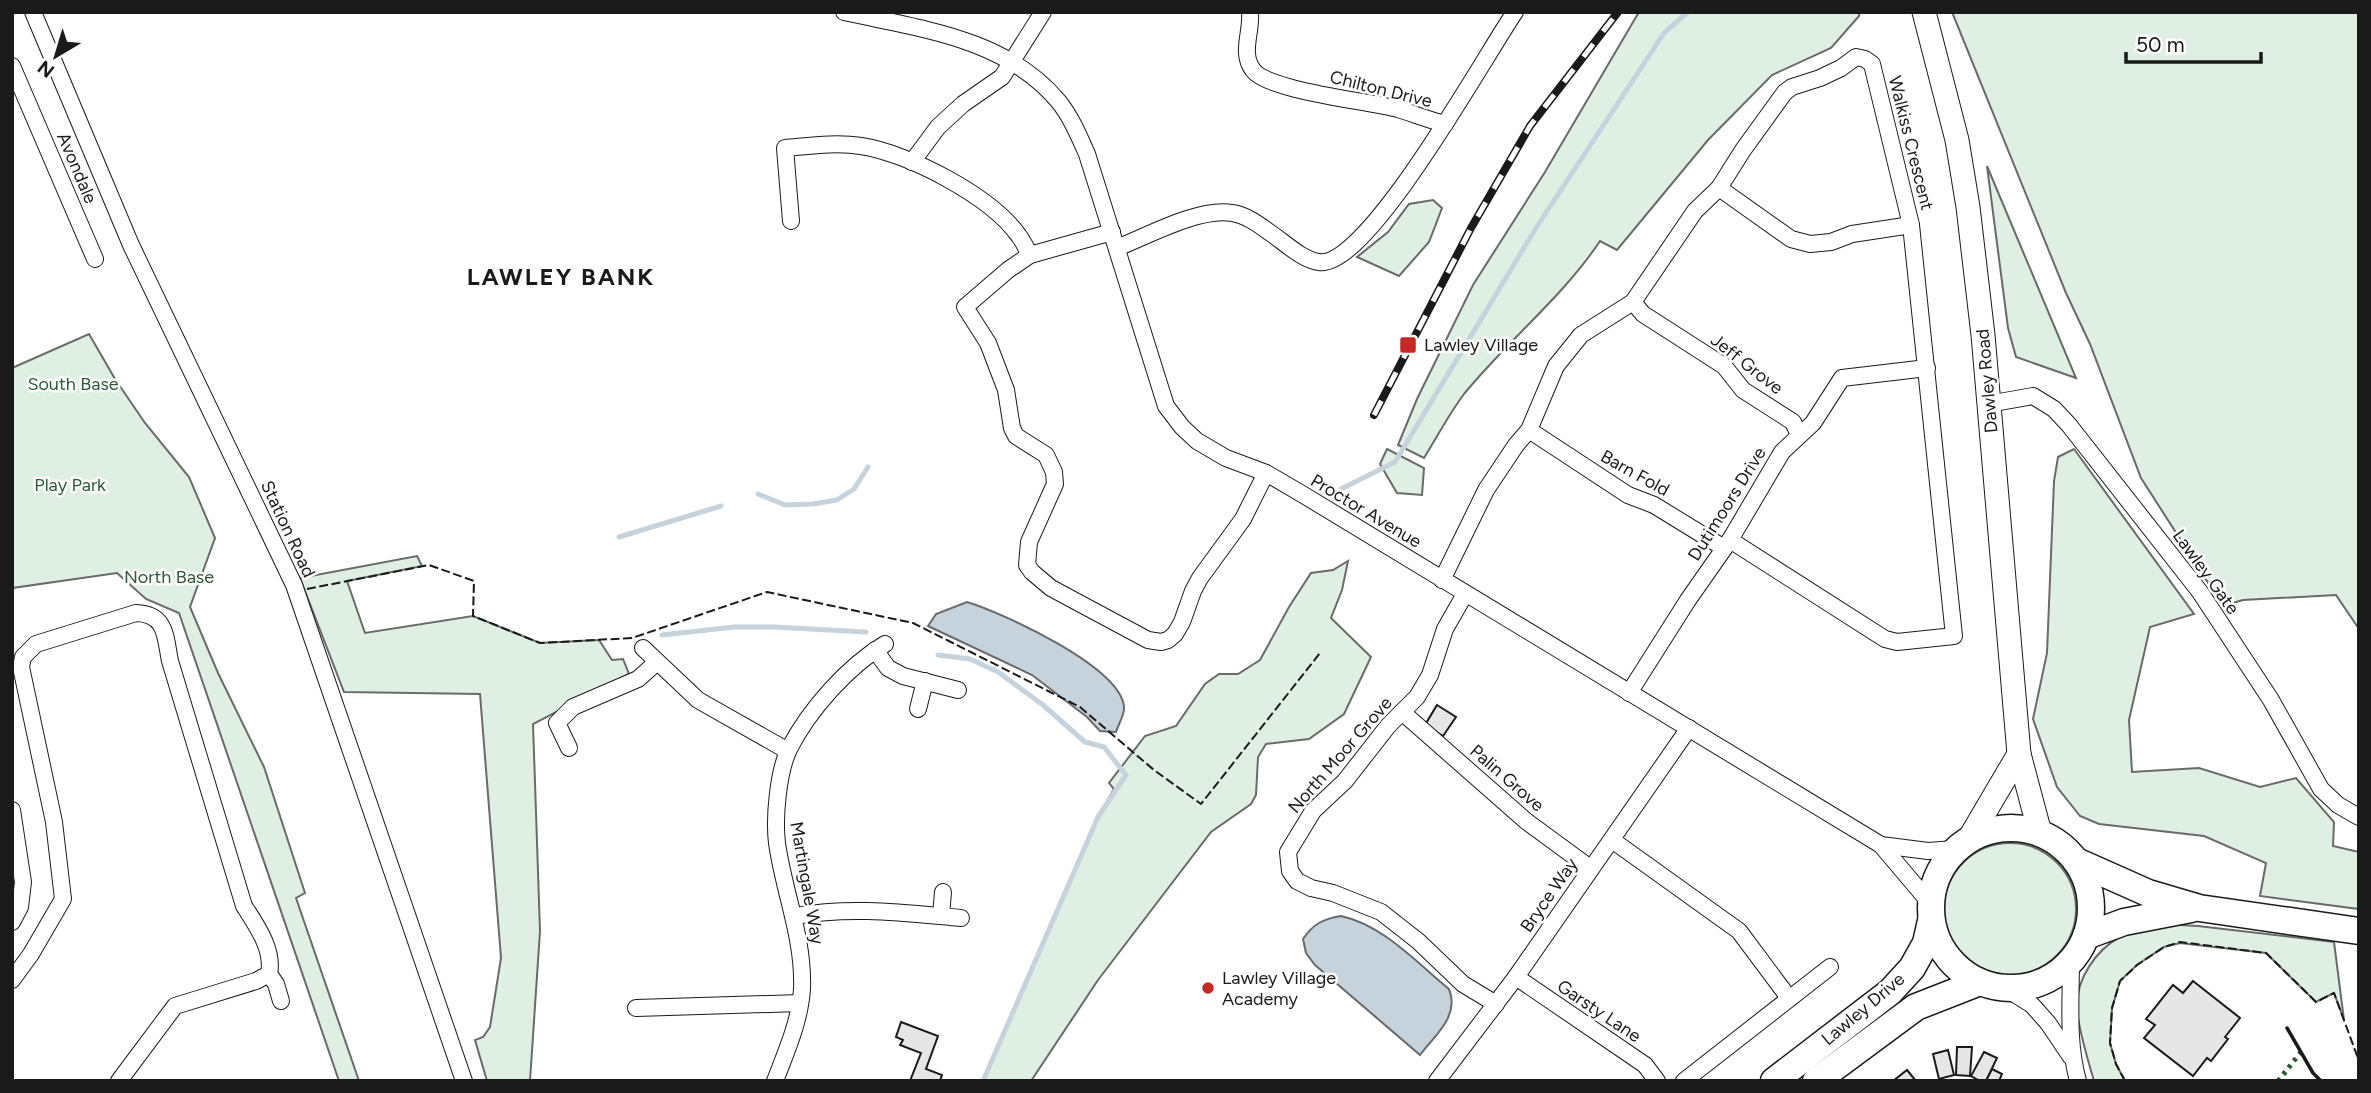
<svg xmlns="http://www.w3.org/2000/svg" width="2371" height="1093" font-family="Figtree,sans-serif">
<rect width="100%" height="100%" fill="#fff"/>
<g fill="#e0efe3" stroke="#6a6a6a" stroke-width="2">
<path d="M1639 12H1859V16L1831 48 1772 75 1708 140 1617 250 1600 241C1562 298 1507 341 1464 394 1449 414 1437 437 1424 458L1398 445 1417 399 1473 285 1545 172Z"/>
<polygon points="1952,12 2359,12 2359,629 2336,595 2243,600 2223,606 2141,478 2090,344 2066,293"/>
<polygon points="1987,166 2076,378 2016,357 2008,328"/>
<polygon points="1433,200 1442,208 1429,242 1399,276 1357,257 1388,232 1409,204"/>
<polygon points="89,334 115,379 145,423 189,477 215,538 190,607 218,673 264,767 305,893 296,898 359,1081 339,1081 179,613 146,599 117,573 12,588 12,368"/>
<polygon points="1387,449 1424,468 1422,495 1397,493 1380,464"/>
<polygon points="2074,449 2194,614 2150,627 2129,720 2132,772 2199,768 2260,787 2296,778 2334,822 2333,846 2359,852 2359,909 2260,896 2266,863 2204,836 2099,824 2080,816 2057,787 2033,719 2047,653 2054,481 2058,457"/>
<polygon points="417,556 422,566 347,581 365,633 473,616 540,643 599,640 612,660 623,659 629,674 533,724 540,931 530,1081 487,1081 475,1040 483,1037 490,1027 501,958 480,694 344,692 300,578"/>
<polygon points="1348,561 1342,590 1331,618 1371,657 1344,714 1309,739 1266,744 1258,757 1256,795 1251,804 1211,832 1098,980 1031,1081 983,1081 1098,817 1114,789 1109,783 1145,736 1176,726 1205,684 1219,674 1238,674 1260,660 1289,607 1311,573 1333,570"/>
<circle cx="2010" cy="909" r="66"/>
<path d="M2161 924 2198 926 2334 942 2344 1020 2334 993 2316 1002 2266 953 2180 943 2164 947 2137 965 2120 981 2112 1008 2110 1043 2116 1064 2125 1081H2094C2089 1064 2077 1024 2077 1007 2076 979 2096 950 2120 937 2133 931 2148 928 2161 924Z"/>
</g>
<g fill="#c6d2dc" stroke="#6a6a6a" stroke-width="2">
<path d="M967 602C1003 613 1121 667 1124 707 1125 714 1118 725 1116 732L1100 731 1087 717 1032 675 928 626 936 614Z"/>
<path d="M1341 916C1383 925 1417 963 1449 989 1460 1016 1435 1035 1420 1055L1315 965 1306 953 1303 939C1313 924 1323 919 1341 916Z"/>
</g>
<g fill="none" stroke-linecap="round" stroke-linejoin="round">
<g stroke="#c6d2dc" stroke-width="5">
<polyline points="1341,489 1395,462 1536,228 1664,33 1688,12"/>
<polyline points="758,494 785,505 813,504 837,500 854,489 868,467"/>
<polyline points="619,537 721,506"/>
<polyline points="662,635 734,627 774,627 866,632"/>
<polyline points="938,655 970,659 998,672 1043,705 1085,742 1104,747 1126,775 1098,817 983,1081"/>
</g>
</g>
<g fill="#e6e6e6" stroke="#1a1a1a" stroke-width="2">
<polygon points="1437,705 1456,717 1443,736 1425,725"/>
<polygon points="2193,981 2240,1018 2225,1037 2228,1039 2211,1061 2207,1058 2193,1076 2144,1038 2155,1025 2146,1019 2173,985 2183,993"/>
<polygon points="901,1022 938,1036 926,1069 942,1075 940,1081 910,1081 921,1053 900,1045 903,1040 896,1037"/>
<polygon points="1957,1047 1972,1047 1970,1076 1956,1075"/>
<polygon points="1948,1050 1954,1075 1939,1079 1933,1054"/>
<polygon points="1984,1052 1997,1058 1986,1081 1980,1081 1971,1076"/>
<polygon points="1992,1069 2002,1074 1999,1081 1986,1081"/>
<polygon points="1907,1070 1916,1081 1893,1081"/>
</g>
<g fill="none" stroke-linecap="round" stroke-linejoin="round">
<g stroke="#1a1a1a" stroke-width="18">
<g id="street">
<polyline points="33,12 131,245 294,585 464,1081"/>
<path d="M844 12C921 29 1006 38 1059 102 1071 117 1079 136 1087 154L1166 406 1182 427 1197 441 1226 458 1266 473 1302 494 1881 845 1930 903"/>
<path d="M1250 12C1252 32 1240 53 1253 70 1268 91 1369 101 1398 109 1414 114 1429 120 1445 124"/>
<polyline points="12,66 95,259"/>
<polyline points="912,162 938,127 963,104 1002,77 1043,12"/>
<polyline points="1719,188 1791,239 1810,244 1831,242 1852,234 1911,225"/>
<path d="M791 221 785 148C809 146 836 142 861 146 908 153 991 196 1019 236 1023 241 1026 248 1030 255"/>
<polyline points="1112,232 1030,255 1008,270 965,307 988,343 1006,390 1012,428 1016,436 1046,455 1054,472 1055,484 1029,542 1027,565 1032,572 1051,588 1148,640 1161,642 1168,640 1175,634 1182,622 1193,591 1200,578 1243,519 1266,473"/>
<path d="M1117 248C1147 236 1200 207 1232 213 1246 215 1258 224 1269 232 1283 241 1302 260 1319 262 1367 270 1487 52 1515 12"/>
<polyline points="1633,302 1643,314 1724,366 1743,390 1793,422 1799,435"/>
<polyline points="1988,404 2033,396 2054,409 2069,425 2200,592 2271,700 2321,789 2338,805 2359,817"/>
<polyline points="1529,430 1628,495 1654,505 1724,548"/>
<polyline points="1442,580 1486,490 1516,445 1529,430 1556,366 1581,335 1633,302 1695,211 1719,188 1743,150 1785,92 1792,87 1820,78 1841,68 1856,57 1865,59 1872,64 1911,225 1954,636 1897,642 1885,639 1730,540"/>
<polyline points="1465,594 1445,629 1430,675 1417,697 1388,726 1345,781 1313,811 1288,852 1290,871 1297,881 1311,888 1333,893 1381,912 1418,941 1463,984 1496,1004"/>
<polyline points="643,648 698,700 788,751"/>
<polyline points="875,650 888,668 903,676 958,690"/>
<polyline points="1629,693 1688,600 1730,540 1782,452 1813,423 1842,378 1927,368"/>
<polyline points="918,709 925,681"/>
<polyline points="1402,712 1526,821 1590,868"/>
<polyline points="569,748 557,723 573,707 638,679 657,662"/>
<polyline points="12,810 23,882 20,907 12,922"/>
<polyline points="1612,840 1739,931 1789,998"/>
<polyline points="1881,845 1928,851 1955,849"/>
<path d="M795 916C852 906 904 913 961 918"/>
<polyline points="941,916 943,892"/>
<path d="M2071 960C2071 1001 2067 1041 2078 1081"/>
<polyline points="269,974 276,984 281,1001"/>
<polyline points="1516,977 1645,1065 1657,1081"/>
<path d="M12 980 31 954 63 899 54 822 21 667 23 657 36 644 136 613C167 614 165 637 170 661L244 906C257 926 274 950 269 974L256 981 175 1006 119 1081"/>
<polyline points="2005,988 2032,1005 2048,1023 2071,1057"/>
<polyline points="636,1008 800,1003"/>
<path d="M775 1081C786 1052 800 1021 802 989 804 938 784 893 777 843 774 818 778 772 789 749 809 710 847 667 885 644"/>
<polyline points="1437,1081 1516,977 1689,728"/>
<polyline points="1684,1081 1830,967"/>
</g>
</g>
<g stroke="#1a1a1a" stroke-width="25">
<g id="secondary">
<polyline points="1924,12 1957,140 1968,207 1983,335 2019,754 2040,833"/>
<polyline points="1969,839 2019,754"/>
</g>
</g>
<g stroke="#1a1a1a" stroke-width="29">
<g id="primary">
<circle cx="2011" cy="908" r="80"/>
<polyline points="2076,861 2148,893 2199,908 2359,931"/>
<polyline points="2086,936 2124,922 2191,909"/>
<polyline points="1774,1081 1890,992 1912,968 1926,943 1931,921"/>
<polyline points="1816,1081 1916,1007 1980,982"/>
</g>
</g>
<use href="#street" stroke="#fff" stroke-width="16"/>
<use href="#secondary" stroke="#fff" stroke-width="23"/>
<use href="#primary" stroke="#fff" stroke-width="26"/>
<g stroke="#1a1a1a" stroke-width="8">
<polyline id="rail" points="1374,415 1471,228 1530,126 1618,12"/>
</g>
<use href="#rail" stroke="#fff" stroke-width="5" stroke-dasharray="16" stroke-linecap="butt"/>
<polyline stroke="#2b5a34" stroke-width="5" stroke-dasharray="3.5 5" stroke-linecap="butt" points="2278,1081 2301,1052"/>
<g stroke="#1a1a1a" stroke-width="2" stroke-dasharray="9 3.5" stroke-linecap="butt">
<polyline points="307,589 429,565 474,581 473,616 540,643 632,638 767,592 913,623 1080,707 1154,770 1201,804 1320,653"/>
<polyline points="2125,1081 2116,1064 2110,1043 2112,1008 2120,981 2137,965 2164,947 2180,942 2266,953 2316,1002 2334,993 2359,1061"/>
</g>
<polyline stroke="#1a1a1a" stroke-width="3.5" points="2287,1028 2313,1073 2321,1081"/>
</g>
<g fill="#c62828" stroke="#fff" stroke-width="2.5">
<rect x="1399" y="336" width="18" height="18" rx="3.5"/>
<circle cx="1208" cy="988" r="7"/>
</g>
<g text-anchor="middle" stroke-width="5" stroke-linejoin="round" paint-order="stroke">
<g font-size="18" fill="#1a1a1a" stroke="#fff">
<text transform="translate(1381 89) rotate(14)" y="6">Chilton Drive</text>
<text transform="translate(1911 143) rotate(76)" y="6">Walkiss Crescent</text>
<text transform="translate(77 168) rotate(67)" y="6">Avondale</text>
<text transform="translate(1747 364) rotate(38)" y="6">Jeff Grove</text>
<text transform="translate(1987 381) rotate(-95)" y="6">Dawley Road</text>
<text transform="translate(1635 473) rotate(29)" y="6">Barn Fold</text>
<text transform="translate(1727 504) rotate(-58)" y="6">Dutimoors Drive</text>
<text transform="translate(1366 511) rotate(31)" y="6">Proctor Avenue</text>
<text transform="translate(288 529) rotate(65)" y="6">Station Road</text>
<text transform="translate(2206 572) rotate(54)" y="6">Lawley Gate</text>
<text transform="translate(1340 755) rotate(-49)" y="6">North Moor Grove</text>
<text transform="translate(1507 778) rotate(41)" y="6">Palin Grove</text>
<text transform="translate(807 883) rotate(80)" y="6">Martingale Way</text>
<text transform="translate(1549 895) rotate(-55)" y="6">Bryce Way</text>
<text transform="translate(1863 1009) rotate(-40)" y="6">Lawley Drive</text>
<text transform="translate(1599 1011) rotate(34)" y="6">Garsty Lane</text>
</g>
<g font-size="18" fill="#1a1a1a" stroke="#fff" text-anchor="start">
<text x="1424" y="351">Lawley Village</text>
<text x="1222" y="984">Lawley Village<tspan x="1222" dy="21">Academy</tspan></text>
</g>
<g font-size="18" fill="#2b5a34" stroke="#fff">
<text x="73" y="390">South Base</text>
<text x="70" y="491">Play Park</text>
<text x="169" y="583">North Base</text>
</g>
<g font-size="24" font-weight="bold" letter-spacing="2" fill="#1a1a1a" stroke="#fff">
<text x="561" y="285">LAWLEY BANK</text>
</g>
</g>
<rect width="2371" height="1093" fill="none" stroke="#1a1a1a" stroke-width="28"/>
<g transform="translate(56 56) rotate(218)" stroke="#ffffff" stroke-width="5" paint-order="stroke">
<path d="M0-5L12 26L0 18L-12 26Z" fill="#1a1a1a"/>
<text y="-10" font-size="19" font-weight="bold" text-anchor="middle" fill="#1a1a1a">N</text>
</g>
<path d="M2126 52v10h135v-10" fill="none" stroke="#1a1a1a" stroke-width="3.5"/>
<text x="2136" y="52" font-size="21" fill="#1a1a1a" stroke="#ffffff" stroke-width="5" paint-order="stroke">50 m</text>
</svg>
